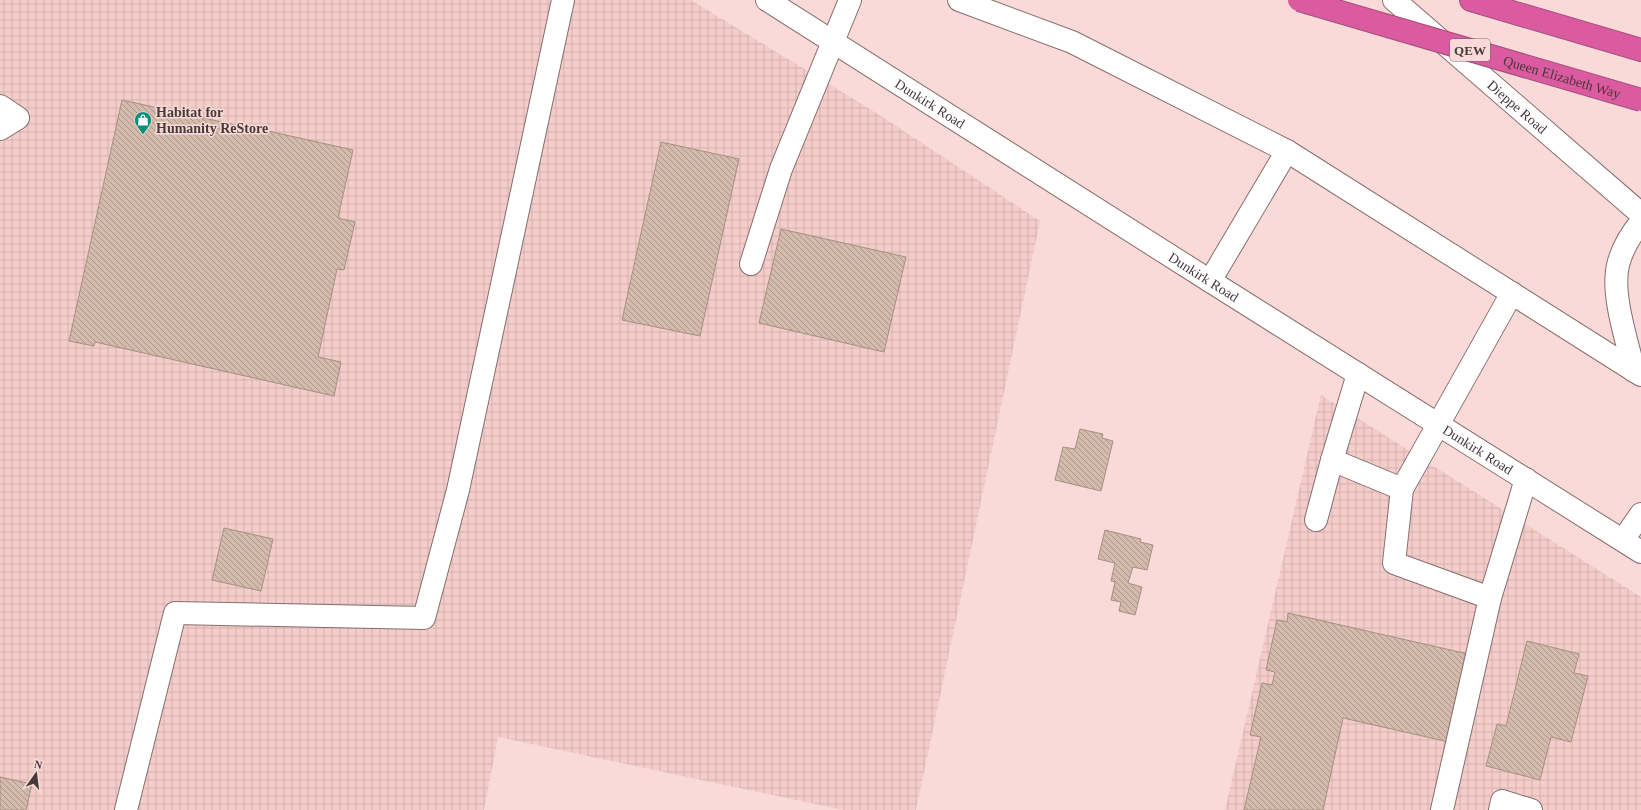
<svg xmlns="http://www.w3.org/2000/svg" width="1641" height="810" font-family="'Times New Roman',serif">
<defs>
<pattern id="industrial-grid" width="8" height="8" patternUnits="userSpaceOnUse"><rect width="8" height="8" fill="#f4cdcb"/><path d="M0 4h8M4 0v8" fill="none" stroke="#d3b1af"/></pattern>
<pattern id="building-back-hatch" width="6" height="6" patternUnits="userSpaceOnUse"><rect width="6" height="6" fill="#d3baac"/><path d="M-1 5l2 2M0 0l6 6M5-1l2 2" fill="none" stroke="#ad988d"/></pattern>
</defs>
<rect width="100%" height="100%" fill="#f9dad8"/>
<g fill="url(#industrial-grid)">
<polygon points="0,0 691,0 878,114 1040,221 916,810 843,810 498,737 484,810 0,810"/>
<polygon points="1321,395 1641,597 1641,810 1225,810"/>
</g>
<g fill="url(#building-back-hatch)" stroke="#a68f81">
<polygon points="122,100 254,129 255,125 269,128 268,131 353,150 338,218 355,222 344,270 337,269 318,357 341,362 334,396 95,342 94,346 69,341"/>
<polygon points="661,142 739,159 700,336 622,320"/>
<polygon points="781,229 906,257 884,352 759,323"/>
<polygon points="1080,429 1103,434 1102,438 1113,441 1101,491 1055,480 1063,447 1075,449"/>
<polygon points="224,528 273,539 261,591 212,580"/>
<polygon points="1105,530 1141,539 1140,542 1153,545 1147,570 1133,567 1128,583 1142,587 1135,615 1119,611 1121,602 1111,600 1115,582 1111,581 1115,563 1098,559"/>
<polygon points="1288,613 1468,654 1449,742 1343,718 1323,810 1244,810 1261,737 1250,735 1262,683 1272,685 1275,672 1266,670 1277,620 1287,622"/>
<polygon points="1527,641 1579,654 1574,673 1588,676 1571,742 1551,737 1540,780 1486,766 1497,724 1506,726"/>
<polygon points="0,777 32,784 26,810 0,810"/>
</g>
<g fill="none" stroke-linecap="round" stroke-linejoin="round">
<g stroke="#886d6c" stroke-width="24">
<g id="minor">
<path id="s1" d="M767 0 1210 281 1641 552"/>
<polyline points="959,0 1072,42 1287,151 1641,375"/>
<path id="s2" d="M1394 0 1641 214"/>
<polyline points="0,106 18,118 0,129"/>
<polyline points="751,264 781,169 850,0"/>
<polyline points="1210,281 1287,151"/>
<path d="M1634 371C1627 341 1611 294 1618 265 1622 249 1631 234 1641 222"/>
<polyline points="1358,374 1332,460 1402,489 1394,563 1490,598 1526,479"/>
<polyline points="1402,489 1512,293"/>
<polyline points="1316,520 1332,460"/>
<polyline points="1623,540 1641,514"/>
<polyline points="126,810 175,613 424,618 458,490 563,0"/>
<polyline points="1442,810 1490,598"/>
<polyline points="1500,810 1502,801 1531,810"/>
</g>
</g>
<g stroke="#a64f7d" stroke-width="24">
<polyline id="highway" points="1471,0 1641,50"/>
</g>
<use href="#minor" stroke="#fff" stroke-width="22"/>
<use href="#highway" stroke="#db5ba1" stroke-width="22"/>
<g stroke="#a64f7d" stroke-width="24" stroke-linecap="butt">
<g id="highway-bridge">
<path id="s3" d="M1299 0 1641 100"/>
</g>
</g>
<use href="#highway-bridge" stroke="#db5ba1" stroke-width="22"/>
</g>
<defs>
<g id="shop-pin" transform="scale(0.9)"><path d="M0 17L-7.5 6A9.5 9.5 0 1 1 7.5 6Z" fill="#00907a" stroke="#f9dad8"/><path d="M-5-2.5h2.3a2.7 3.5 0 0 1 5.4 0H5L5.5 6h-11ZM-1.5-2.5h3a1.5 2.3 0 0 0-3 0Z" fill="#fff"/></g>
</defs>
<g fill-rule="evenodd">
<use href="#shop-pin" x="143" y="120"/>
</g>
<g text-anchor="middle" stroke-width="3" stroke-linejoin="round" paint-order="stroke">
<rect fill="#f9dad8" stroke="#7b6969" stroke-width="1" x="1450" y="39" width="40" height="22" rx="3"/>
<g font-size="13" font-weight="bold" fill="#453939">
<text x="1470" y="55">QEW</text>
</g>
<g font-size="14" fill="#453939" stroke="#f9dad8">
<text dy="5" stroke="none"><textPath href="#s3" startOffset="274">Queen Elizabeth Way</textPath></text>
<text dy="5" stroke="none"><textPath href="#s1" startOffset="193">Dunkirk Road</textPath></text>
<text dy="5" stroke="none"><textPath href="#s2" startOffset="163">Dieppe Road</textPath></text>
<text dy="5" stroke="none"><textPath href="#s1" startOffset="517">Dunkirk Road</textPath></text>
<text dy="5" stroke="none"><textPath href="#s1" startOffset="841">Dunkirk Road</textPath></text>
</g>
<g font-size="14" font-weight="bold" fill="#453939" stroke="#f9dad8" text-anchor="start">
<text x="156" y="117">Habitat for<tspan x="156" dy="16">Humanity ReStore</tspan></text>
</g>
</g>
<g transform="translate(36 774) rotate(14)" stroke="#f9dad8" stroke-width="3" paint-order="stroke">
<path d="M0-3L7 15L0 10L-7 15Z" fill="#453939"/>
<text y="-6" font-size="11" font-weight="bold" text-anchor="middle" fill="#453939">N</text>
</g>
</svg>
